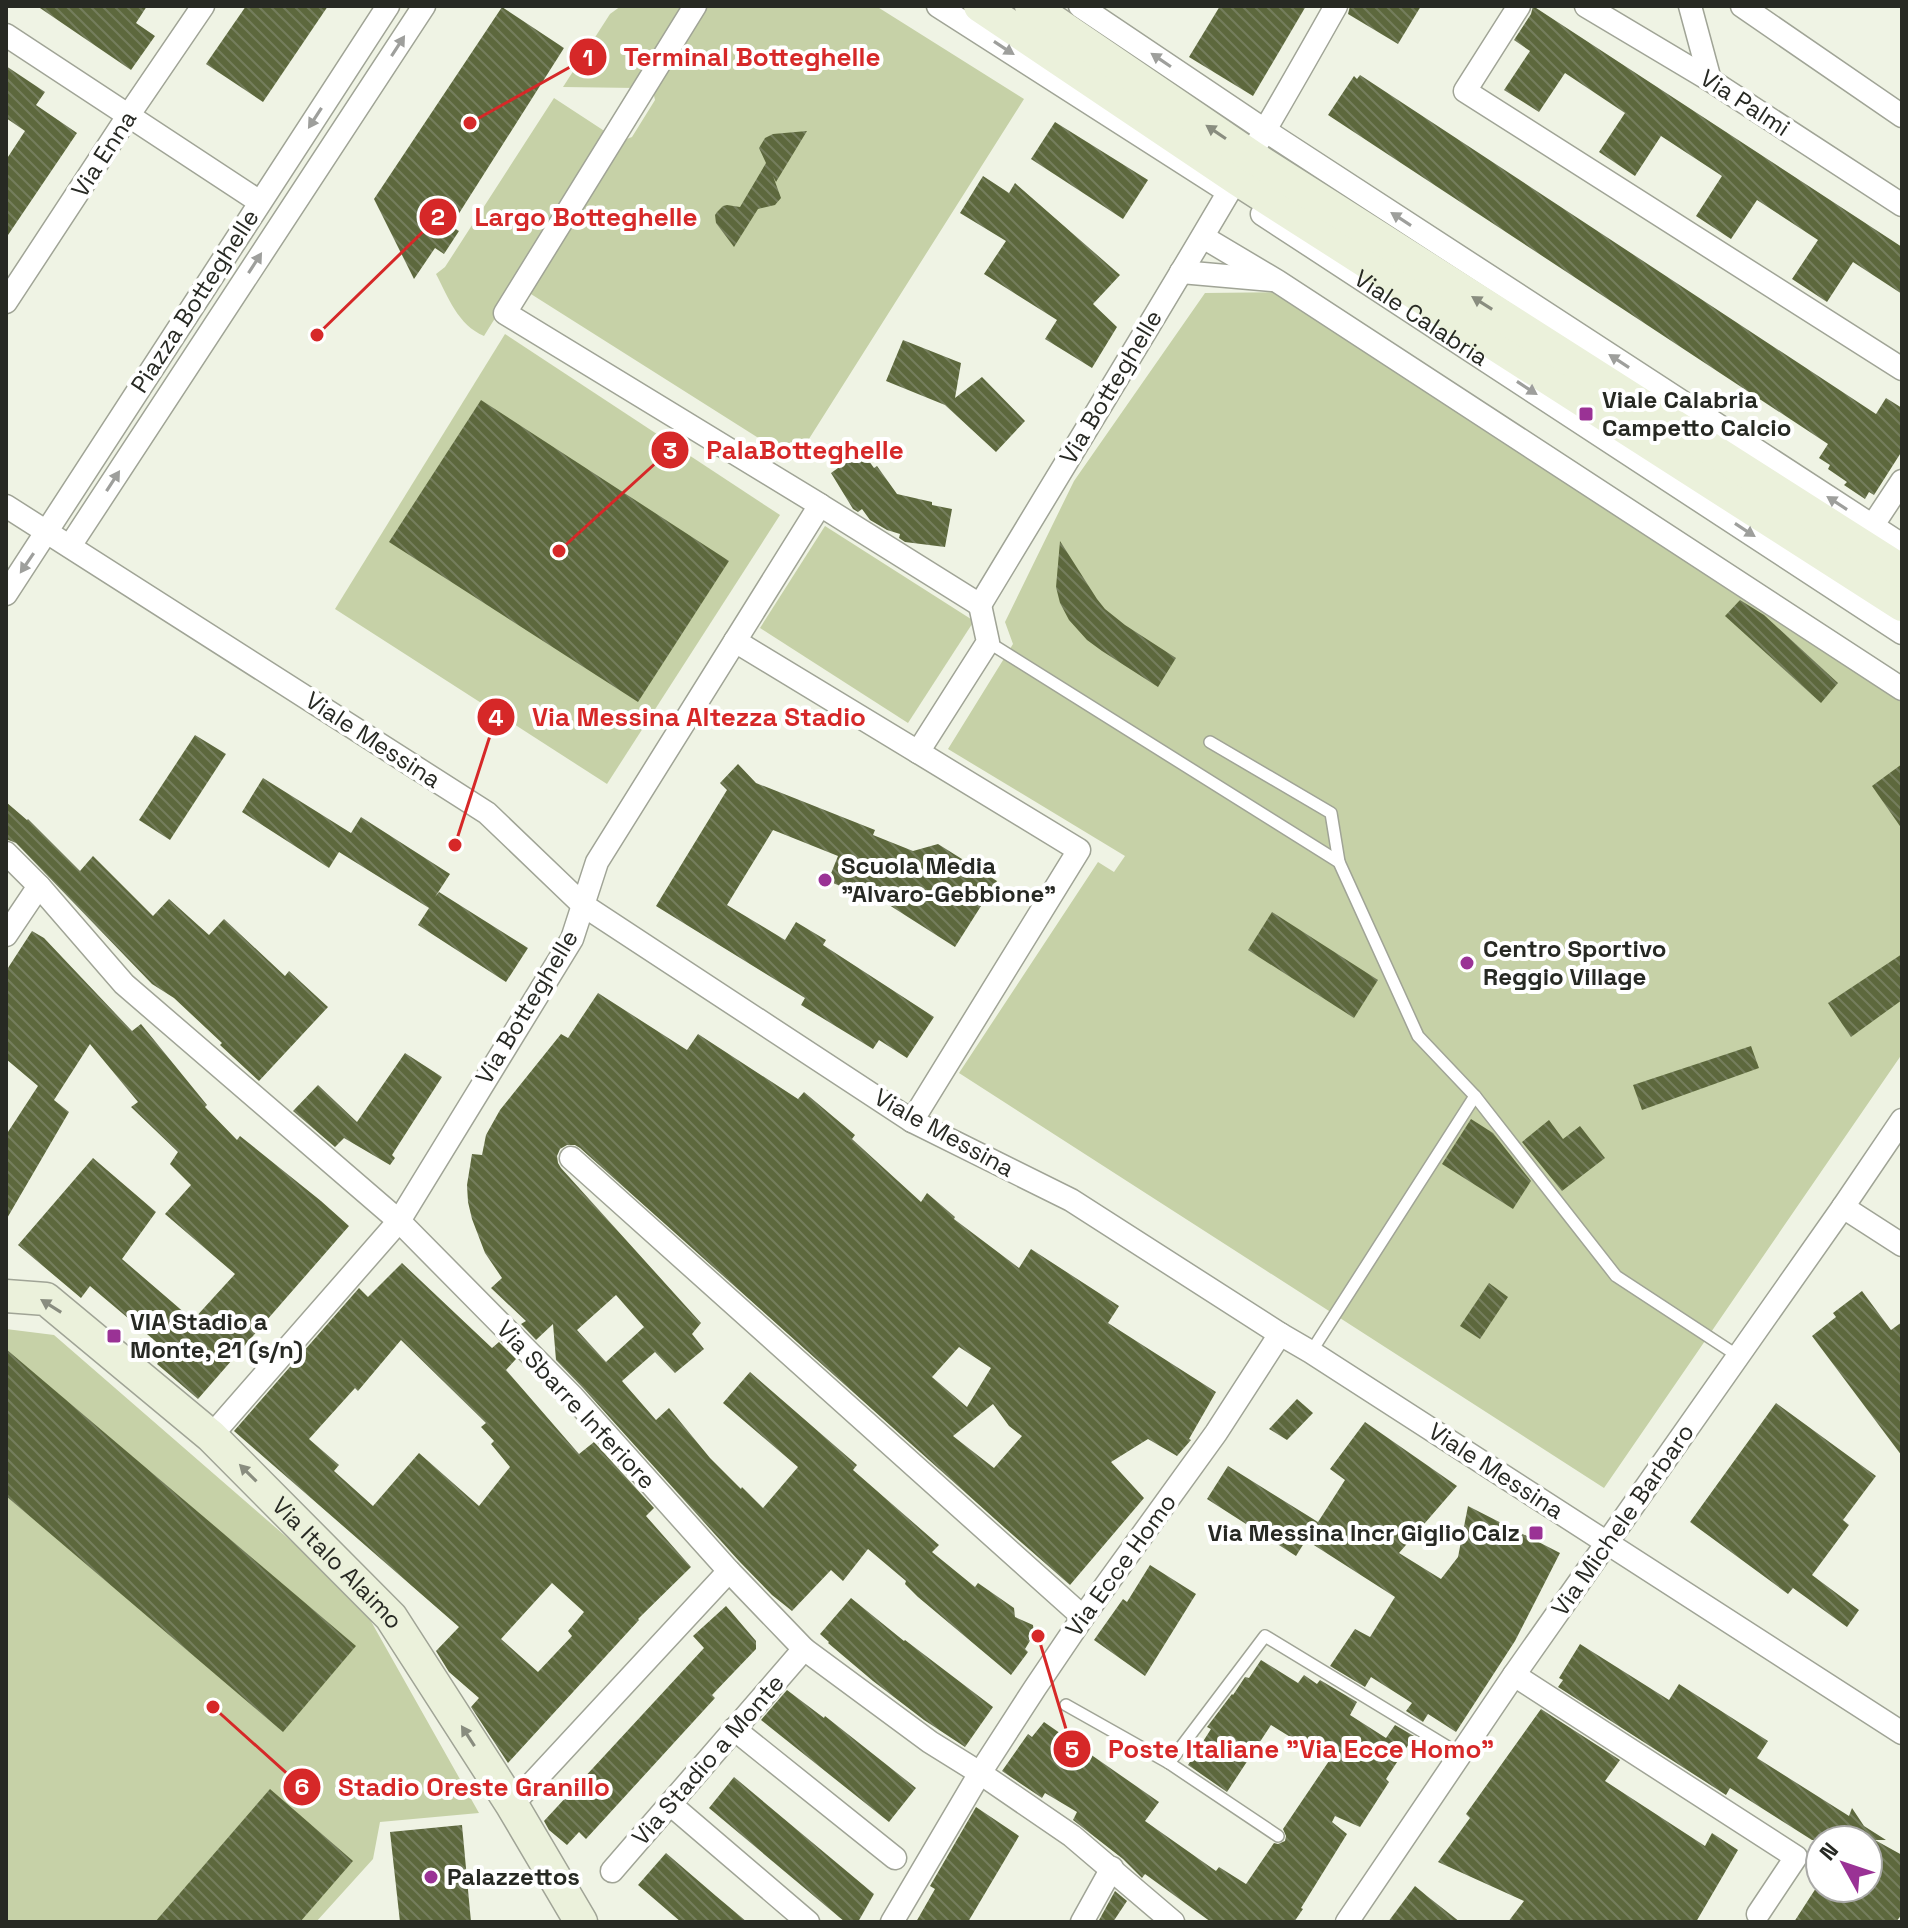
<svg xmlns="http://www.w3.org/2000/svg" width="1908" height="1928" font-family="'Space Grotesk',sans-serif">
<defs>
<pattern id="building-back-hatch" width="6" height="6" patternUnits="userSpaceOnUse" patternTransform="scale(2)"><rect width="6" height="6" fill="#5d683d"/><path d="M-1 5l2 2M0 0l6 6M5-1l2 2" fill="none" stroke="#757e5d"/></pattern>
</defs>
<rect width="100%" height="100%" fill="#eff3e4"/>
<g fill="#c6d1a7">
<polygon points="621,6 688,6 637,88 563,87 610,14"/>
<polygon points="700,6 876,6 1024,99 795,461 523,289 616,143 632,137 655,100 651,82"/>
<path d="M554 98 609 134 484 336C458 325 448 297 436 274L445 267Z"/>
<polygon points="1286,292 1902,700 1902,1054 1604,1488 959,1073 1098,862 1114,872 1125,856 948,749 1013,644 1005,622 1074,481 1205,293"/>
<polygon points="505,334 780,515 607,784 335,609"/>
<polygon points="825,526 974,621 908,723 760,628"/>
<polygon points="6,1329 54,1335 359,1600 479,1813 380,1822 373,1859 316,1922 6,1922"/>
</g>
<g fill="url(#building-back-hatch)" fill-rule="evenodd">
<polygon points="37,6 147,6 136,23 155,36 131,70"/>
<polygon points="246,6 328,6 263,102 206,64"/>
<polygon points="1220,6 1306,6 1253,96 1189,57"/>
<polygon points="1350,6 1421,6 1398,44 1348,14"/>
<polygon points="1533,6 1902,247 1902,294 1853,262 1827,302 1792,279 1818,240 1757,200 1731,239 1696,216 1722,176 1661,136 1635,176 1599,152 1625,113 1565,73 1539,112 1504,90 1530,51 1514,40 1531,14"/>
<polygon points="502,7 564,48 451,226 459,231 444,254 435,248 414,279 374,199"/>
<polygon points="6,66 45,92 36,105 77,133 6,238 6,160 25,131 6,118"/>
<polygon points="1360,75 1876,414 1886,398 1902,408 1902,451 1874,495 1869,492 1865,499 1844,485 1847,482 1828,469 1830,465 1819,458 1828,444 1328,115 1354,76 1357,79"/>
<polygon points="1055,122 1148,180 1123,219 1031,159"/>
<polygon points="807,131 776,182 773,176 781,198 775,205 758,209 734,247 716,223 715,215 717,212 723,206 727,205 740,207 766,163 759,148 765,138 773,134"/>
<polygon points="983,176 1009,193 1015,183 1120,275 1093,304 1117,327 1092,368 1045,339 1057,320 984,274 1006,241 960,213"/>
<polygon points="903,340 961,363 955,398 982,377 1025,421 996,452 945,405 886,381"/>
<polygon points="481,400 729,561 638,702 389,542"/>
<polygon points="862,451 874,468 877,466 897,494 932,502 932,505 952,509 945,547 905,542 899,538 900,534 887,530 870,520 862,509 858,512 853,509 831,473"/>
<polygon points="1060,541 1097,599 1105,609 1125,625 1176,658 1158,687 1102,651 1087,640 1069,620 1060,603 1056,587"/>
<polygon points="1740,600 1764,615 1838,683 1821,703 1725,616"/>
<polygon points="195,735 226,754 170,840 139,820"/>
<polygon points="738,764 756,783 875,830 873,835 913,851 938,844 997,881 955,947 853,882 850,890 828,881 838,856 773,830 727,905 785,940 796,922 826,940 823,945 934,1017 907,1058 879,1040 873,1049 801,1005 805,998 656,906 727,790 720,783"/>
<polygon points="1902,764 1902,829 1872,786"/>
<polygon points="263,778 351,833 361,817 450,874 435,897 439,892 528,948 506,982 418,925 429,908 339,852 329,868 242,812"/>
<polygon points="6,802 27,820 28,819 80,871 93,856 153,916 169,899 209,935 224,919 285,976 289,971 328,1007 259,1081 220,1045 222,1043 174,998 152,984 16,843 6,839"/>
<polygon points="1272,912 1378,980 1354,1018 1248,950"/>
<polygon points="32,931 44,938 132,1031 141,1024 207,1105 205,1107 237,1140 240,1136 321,1201 349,1226 198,1399 157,1364 167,1351 90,1286 81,1298 18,1245 93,1158 156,1212 122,1259 193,1320 235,1274 165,1214 191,1185 170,1164 178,1152 131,1107 138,1102 90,1044 54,1100 69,1112 6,1220 6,1135 38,1086 6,1059 6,971"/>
<polygon points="1902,954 1902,1000 1851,1037 1828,1003"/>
<path d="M598 993 687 1050 698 1034 798 1099 804 1092 855 1135 852 1139 921 1202 927 1193 955 1217 954 1219 1019 1268 1031 1249 1119 1306 1108 1323 1216 1392 1189 1439 1191 1440 1177 1456 1148 1439 1111 1462 1144 1498 1070 1585 1005 1528 580 1148 575 1145H567L560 1149 557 1156 558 1163 561 1168 701 1323 692 1334 704 1349 675 1373 655 1352 622 1381 656 1420 669 1408 710 1458 741 1489 742 1487 763 1508 798 1467 723 1403 750 1372 857 1465 853 1470 939 1545 932 1552 975 1587 978 1583 1014 1608 1015 1617 1033 1625 1034 1634 1025 1649 1028 1652 1011 1675 918 1597 905 1584 906 1581 868 1549 843 1581 831 1570 792 1611 772 1595 739 1561 583 1388 556 1360 553 1324 536 1340 521 1324 526 1321 491 1288 502 1278 485 1253 472 1219 468 1202 467 1185 472 1154 482 1155 486 1135 500 1110 561 1034 568 1038ZM616 1295 644 1327 606 1362 577 1330ZM959 1347 991 1368 967 1407 932 1377ZM993 1404 1009 1426 1022 1436 994 1468 953 1436Z"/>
<polygon points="1751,1046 1759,1068 1642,1110 1633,1085"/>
<polygon points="405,1053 442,1077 392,1155 395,1158 390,1165 344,1138 335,1147 293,1111 318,1085 357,1122"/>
<polygon points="1471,1119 1493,1133 1531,1181 1513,1209 1442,1164"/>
<polygon points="1549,1120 1563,1139 1580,1126 1605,1158 1562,1191 1522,1142"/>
<path d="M402 1263 492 1348 499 1342 516 1359 506 1370 579 1454 594 1442 654 1508 646 1516 691 1567 638 1619 639 1620 508 1763 471 1707 479 1698 449 1672 436 1651 459 1627 234 1431 359 1288 368 1297ZM401 1340 486 1423 481 1427 494 1441 491 1444 510 1467 479 1506 419 1453 373 1506 334 1471 339 1465 309 1439 355 1388 358 1391ZM552 1583 584 1612 568 1631 572 1636 538 1672 501 1639Z"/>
<polygon points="1489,1283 1508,1297 1480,1339 1460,1326"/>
<polygon points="1862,1291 1891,1330 1902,1322 1902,1456 1812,1336 1836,1317 1833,1313"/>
<polygon points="6,1349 356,1646 283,1732 6,1496"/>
<polygon points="1297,1399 1313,1413 1287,1440 1269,1429"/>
<polygon points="1776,1403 1876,1476 1843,1520 1849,1525 1812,1575 1859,1610 1847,1627 1793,1588 1788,1594 1690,1522"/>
<polygon points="1365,1422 1457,1486 1399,1553 1441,1579 1458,1557 1468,1506 1560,1553 1515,1641 1456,1732 1428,1714 1423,1722 1406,1711 1412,1703 1371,1677 1365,1687 1330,1666 1355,1629 1370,1637 1395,1597 1306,1540 1296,1556 1207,1499 1228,1466 1318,1522 1345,1480 1330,1469"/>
<polygon points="1150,1565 1196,1594 1145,1676 1094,1640 1123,1599 1127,1602"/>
<polygon points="851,1598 904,1641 905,1640 993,1707 965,1747 924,1720 873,1681 828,1643 829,1642 820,1634"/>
<polygon points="726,1606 756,1641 756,1649 712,1695 715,1698 586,1839 579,1832 567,1845 549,1830 544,1821 704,1648 693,1636"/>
<polygon points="1580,1644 1669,1700 1679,1684 1768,1741 1757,1758 1849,1816 1852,1808 1864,1826 1886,1840 1875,1840 1902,1855 1902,1914 1896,1922 1794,1922 1816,1888 1868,1888 1868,1840 1812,1840 1730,1788 1726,1795 1558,1687 1563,1680 1559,1678"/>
<polygon points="1261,1660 1298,1683 1304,1675 1317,1684 1320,1680 1357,1702 1350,1715 1386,1738 1395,1725 1414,1736 1386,1779 1389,1782 1360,1827 1335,1816 1332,1822 1347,1834 1301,1908 1303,1909 1294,1922 1211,1922 1145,1874 1142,1878 1123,1859 1073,1820 1077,1812 1045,1793 1042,1798 1002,1771 1028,1734 1032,1737 1044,1722 1159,1802 1145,1821 1216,1871 1219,1867 1246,1884 1274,1843 1278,1844 1285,1841 1286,1836 1283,1829 1329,1761 1271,1725 1227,1792 1188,1765 1211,1729 1207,1727 1232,1694 1233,1695 1245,1677 1249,1678"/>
<polygon points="787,1690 824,1718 825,1716 916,1788 889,1822 761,1720"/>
<polygon points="1541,1709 1620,1760 1605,1781 1705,1846 1712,1833 1738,1850 1696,1922 1508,1922 1524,1901 1438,1862 1470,1818 1466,1814"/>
<polygon points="734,1777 874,1894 858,1922 845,1922 709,1808"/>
<polygon points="270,1789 353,1861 300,1922 155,1922"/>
<polygon points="976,1807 1019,1836 968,1922 916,1922 935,1889 930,1886"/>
<polygon points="462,1825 471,1922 400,1922 390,1832"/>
<polygon points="666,1853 716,1896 747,1922 681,1922 638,1885"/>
<polygon points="1415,1886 1427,1896 1460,1922 1388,1922"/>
<polygon points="1115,1891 1127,1901 1113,1922 1098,1922"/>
</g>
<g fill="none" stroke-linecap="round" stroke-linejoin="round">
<g stroke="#a0a496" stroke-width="14">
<g id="lane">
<polyline points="988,642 1339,862 1418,1036 1475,1096 1311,1352"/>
<polyline points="1210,742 1331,813 1339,862"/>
<polyline points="1475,1096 1616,1276 1738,1356"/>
<polyline points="1066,1705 1169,1763 1278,1836"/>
<polyline points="1169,1763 1265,1636 1461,1755"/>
</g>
</g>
<g stroke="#a0a496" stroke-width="25">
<g id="street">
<polyline points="695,6 505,313 820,505"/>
<polyline points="938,6 1227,191"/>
<polyline points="1080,6 1266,131 1902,545"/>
<polyline points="1519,6 1465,91 1902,369"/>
<polyline points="1586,6 1710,80 1902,205"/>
<polyline points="1690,6 1710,80"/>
<polyline points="1742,6 1902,116"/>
<polyline points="6,35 260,202"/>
<path id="s1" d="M1262 214 1902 633"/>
<polyline points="1203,237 1277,281 1902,689"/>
<polyline points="1181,272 1272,280"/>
<polyline points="6,302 128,116 203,6"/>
<polyline points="6,506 487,813 583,905 912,1121 1071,1200 1280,1334 1311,1352 1902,1733"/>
<polyline points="1865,537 1902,481"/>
<polyline points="70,546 424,6"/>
<polyline points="6,594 388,6"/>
<polyline points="735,641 918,752 988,642 980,605"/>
<polyline points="6,853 39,886 124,984 399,1221 573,1397 729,1571 804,1649 930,1742 980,1773 1072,1836 1173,1922"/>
<polyline points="6,935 39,886"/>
<polyline points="912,1121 1079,850 918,752"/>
<polyline points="571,1158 1083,1617"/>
<polyline points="1843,1207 1902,1245"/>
<path d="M211 1436 399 1221 572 939 597 862 820 505 980 605C1100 406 1222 209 1336 6"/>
<polyline points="1514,1675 1796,1857 1758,1914"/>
<polyline points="734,1729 895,1858"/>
<polyline points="670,1804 808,1922"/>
<polyline points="512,1805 729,1571"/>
<polyline points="612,1871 804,1649"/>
<polyline points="892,1922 980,1773 1035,1688 1083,1617 1216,1433 1280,1334"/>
<polyline points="1082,1922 1112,1868"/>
<polyline points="1347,1922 1514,1675 1843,1207 1902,1120"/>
</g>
</g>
<g stroke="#a0a496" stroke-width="35">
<g id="secondary">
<polyline points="980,6 1237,179 1902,605"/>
<polyline points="1031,6 1251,156 1902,571"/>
<path id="s2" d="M6 1296 46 1299 211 1436 391 1617 512 1805 581 1922"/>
</g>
</g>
<use href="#lane" stroke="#fff" stroke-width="11"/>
<use href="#street" stroke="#fff" stroke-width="22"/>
<use href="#secondary" stroke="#ebf1db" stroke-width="32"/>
</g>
<defs><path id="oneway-solid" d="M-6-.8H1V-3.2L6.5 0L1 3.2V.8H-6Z" transform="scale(2)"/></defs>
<g fill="#9e9f9c">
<use href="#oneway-solid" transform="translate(398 46) rotate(-57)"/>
<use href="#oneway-solid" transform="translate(1004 48) rotate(33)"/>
<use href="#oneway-solid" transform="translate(1161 60) rotate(-146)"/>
<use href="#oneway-solid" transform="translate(315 118) rotate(123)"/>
<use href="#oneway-solid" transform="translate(1401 219) rotate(-147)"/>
<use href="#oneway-solid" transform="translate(255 263) rotate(-57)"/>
<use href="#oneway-solid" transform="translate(1619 361) rotate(-147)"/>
<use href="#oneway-solid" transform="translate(1527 388) rotate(33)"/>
<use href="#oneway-solid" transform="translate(113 481) rotate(-57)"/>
<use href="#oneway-solid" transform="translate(1837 503) rotate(-147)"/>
<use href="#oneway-solid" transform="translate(1745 530) rotate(33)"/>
<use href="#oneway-solid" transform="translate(27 563) rotate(124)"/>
</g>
<g fill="#898d7f">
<use href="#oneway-solid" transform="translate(1216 132) rotate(-146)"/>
<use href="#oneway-solid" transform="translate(1482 303) rotate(-148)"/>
<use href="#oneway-solid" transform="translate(51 1306) rotate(-148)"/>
<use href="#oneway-solid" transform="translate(248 1473) rotate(-135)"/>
<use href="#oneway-solid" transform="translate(468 1736) rotate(-123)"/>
</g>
<g fill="#9a3295" stroke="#fff" stroke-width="3">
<rect x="1578" y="406" width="16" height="16" rx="4"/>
<circle cx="825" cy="880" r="8"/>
<circle cx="1467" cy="963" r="8"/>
<rect x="106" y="1328" width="16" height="16" rx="4"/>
<rect x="1528" y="1525" width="16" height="16" rx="4"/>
<circle cx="431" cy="1877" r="8"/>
</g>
<g text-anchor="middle" stroke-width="8" stroke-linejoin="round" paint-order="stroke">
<g font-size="24" fill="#272923" stroke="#fff">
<text transform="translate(1745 103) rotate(33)" y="8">Via Palmi</text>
<text transform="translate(104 154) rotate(-57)" y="8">Via Enna</text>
<text transform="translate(195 301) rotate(-57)" y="8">Piazza Botteghelle</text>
<text dy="8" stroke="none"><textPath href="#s1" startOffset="190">Viale Calabria</textPath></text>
<text transform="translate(1111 387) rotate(-59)" y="8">Via Botteghelle</text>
<text transform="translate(373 740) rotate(33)" y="8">Viale Messina</text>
<text transform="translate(527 1007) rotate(-59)" y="8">Via Botteghelle</text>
<text transform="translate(944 1133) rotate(29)" y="8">Viale Messina</text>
<text transform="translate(576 1405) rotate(47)" y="8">Via Sbarre Inferiore</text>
<text transform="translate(1496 1471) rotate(33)" y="8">Viale Messina</text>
<text transform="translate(1623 1520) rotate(-55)" y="8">Via Michele Barbaro</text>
<text dy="8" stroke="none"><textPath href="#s2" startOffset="434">Via Italo Alaimo</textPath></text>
<text transform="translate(1121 1565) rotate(-54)" y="8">Via Ecce Homo</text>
<text transform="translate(708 1760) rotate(-49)" y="8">Via Stadio a Monte</text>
</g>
<g font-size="24" font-weight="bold" fill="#272923" stroke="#fff" text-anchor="start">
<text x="1602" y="408">Viale Calabria<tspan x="1602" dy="28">Campetto Calcio</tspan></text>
<text x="841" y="874">Scuola Media<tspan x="841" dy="28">"Alvaro-Gebbione"</tspan></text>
<text x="1483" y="957">Centro Sportivo<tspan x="1483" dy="28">Reggio Village</tspan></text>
<text x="130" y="1330">VIA Stadio a<tspan x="130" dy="28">Monte, 21 (s/n)</tspan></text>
<text x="1520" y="1541" text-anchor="end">Via Messina Incr Giglio Calz</text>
<text x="447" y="1885">Palazzettos</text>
</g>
</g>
<path fill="none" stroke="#d62828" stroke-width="3" d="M470 123L588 57M317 335L438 217M559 551L670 450M455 845L496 717M1038 1636L1072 1749M213 1707L302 1787"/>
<g fill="#d62828" stroke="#fff" stroke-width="3">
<circle cx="470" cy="123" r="8"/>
<circle cx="317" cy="335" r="8"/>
<circle cx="559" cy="551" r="8"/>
<circle cx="455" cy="845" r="8"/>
<circle cx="1038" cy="1636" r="8"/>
<circle cx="213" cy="1707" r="8"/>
<circle cx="588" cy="57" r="20"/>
<circle cx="438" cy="217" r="20"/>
<circle cx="670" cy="450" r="20"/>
<circle cx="496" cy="717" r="20"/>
<circle cx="1072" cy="1749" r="20"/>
<circle cx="302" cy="1787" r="20"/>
</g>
<g font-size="24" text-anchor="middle" font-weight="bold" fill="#fff">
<text x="588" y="66">1</text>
<text x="438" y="225">2</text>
<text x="670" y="459">3</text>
<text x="496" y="726">4</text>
<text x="1072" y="1758">5</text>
<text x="302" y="1795">6</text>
</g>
<g font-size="26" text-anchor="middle" font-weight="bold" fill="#d62828" stroke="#fff" stroke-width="8" stroke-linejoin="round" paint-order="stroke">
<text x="752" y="66">Terminal Botteghelle</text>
<text x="586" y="226">Largo Botteghelle</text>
<text x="805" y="459">PalaBotteghelle</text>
<text x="699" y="726">Via Messina Altezza Stadio</text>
<text x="1301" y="1758">Poste Italiane "Via Ecce Homo"</text>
<text x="474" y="1796">Stadio Oreste Granillo</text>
</g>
<rect width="1908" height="1928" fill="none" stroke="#272923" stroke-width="16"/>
<g transform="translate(1844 1864) rotate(310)"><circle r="38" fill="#ffffff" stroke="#a9a9a7" stroke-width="2"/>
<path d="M0-6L14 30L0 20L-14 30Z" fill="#9a3295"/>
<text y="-12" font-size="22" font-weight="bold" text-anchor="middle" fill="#272923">N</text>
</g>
</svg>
